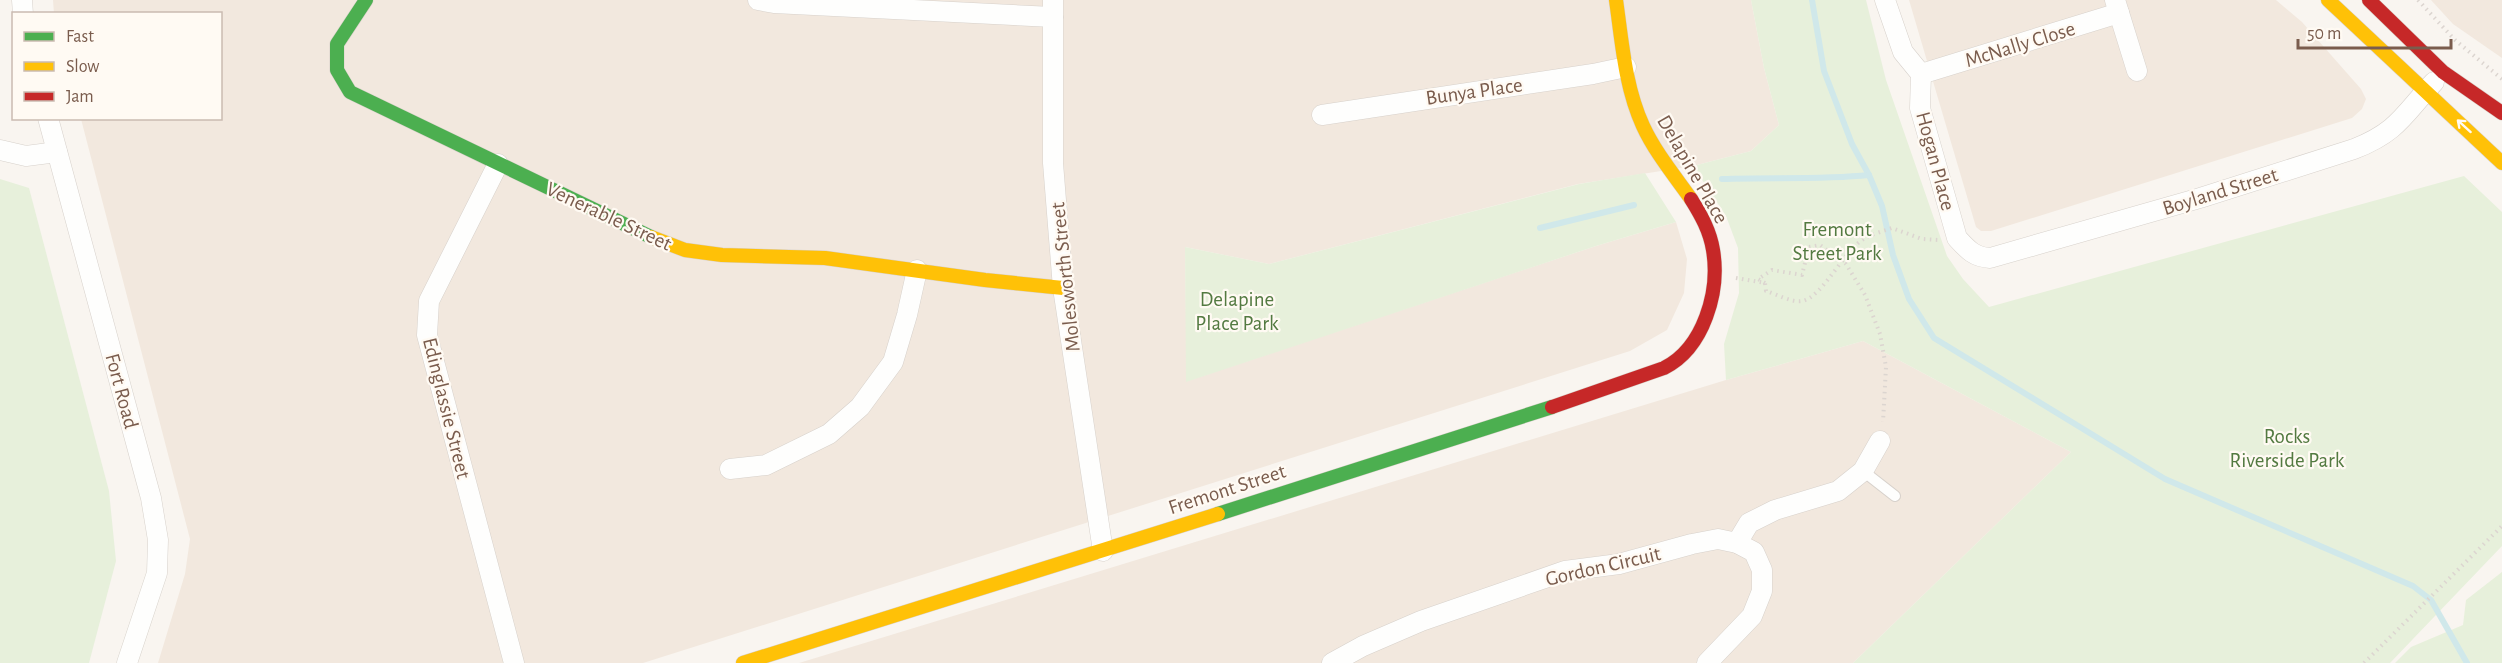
<svg xmlns="http://www.w3.org/2000/svg" width="2502" height="663" font-family="'Alegreya Sans',sans-serif">
<rect width="100%" height="100%" fill="#f9f5f0"/>
<g fill="#f2e8de">
<polygon points="53,0 1751,0 1764,68 1779,125 1751,151 1693,166 1578,184 1269,264 1185,247 1187,381 1596,246 1676,222 1687,259 1684,293 1667,330 1630,351 643,663 158,663 185,574 190,539 81,119 220,118 220,14 54,14"/>
<polygon points="1909,0 2276,0 2302,22 2361,89 2366,99 2362,109 2352,118 1991,231 1981,231 1976,227"/>
<polygon points="2431,0 2502,0 2502,58 2453,24"/>
<polygon points="1863,341 2071,452 1853,663 799,663 1726,380"/>
</g>
<g fill="#e7f0db">
<polygon points="1751,0 1866,0 1886,80 1947,256 1963,279 1989,307 2464,176 2502,212 2502,546 2390,663 1853,663 2071,452 1863,341 1726,380 1724,344 1739,293 1738,248 1726,216 1693,166 1751,151 1779,125 1764,68"/>
<polygon points="1645,173 1676,222 1596,246 1186,382 1185,247 1269,264 1579,184"/>
<polygon points="0,179 29,188 109,491 116,561 89,663 0,663"/>
<polygon points="2502,572 2502,663 2395,663 2411,647 2463,625 2466,600"/>
</g>
<g fill="none" stroke-linecap="round" stroke-linejoin="round">
<g stroke="#d0e8ea" stroke-width="6">
<polyline points="1812,0 1824,71 1852,144 1869,175 1882,206 1893,255 1909,299 1934,338 2165,479 2413,586 2431,600 2467,663"/>
<path d="M1722 179C1771 177 1820 180 1869 175"/>
<polyline points="1540,228 1634,205"/>
</g>
<g stroke="#d7d1cb" stroke-width="12">
<polyline id="lane" points="1863,471 1895,496"/>
</g>
<g stroke="#d7d1cb" stroke-width="21">
<g id="street">
<polyline points="22,0 23,14"/>
<polyline points="758,0 774,3 1053,17"/>
<polyline points="1053,0 1053,163 1063,288 1103,551"/>
<path d="M1885 0 1903 52 1921 74 1920 108 1957 238C1968 250 1974 257 1990 258L2200 198 2354 149C2398 132 2404 114 2434 82"/>
<polyline points="2115,0 2137,71"/>
<polyline points="1921,74 2119,13"/>
<polyline points="1322,115 1593,74 1626,67"/>
<polyline points="48,118 151,498 158,540 157,573 127,663"/>
<polyline points="0,150 26,156 57,152"/>
<polyline points="498,164 429,301 427,335 514,663"/>
<polyline points="730,469 766,465 829,434 860,407 893,362 907,315 917,270"/>
<polyline points="1737,543 1749,523 1775,510 1838,491 1863,471 1880,441"/>
<polyline points="1332,663 1363,646 1421,621 1565,571 1619,564 1692,544 1718,539 1737,543 1754,552 1762,570 1762,591 1752,616 1707,663"/>
</g>
</g>
<g stroke="#d9d2cb" stroke-width="15">
<g id="fast">
<polyline points="366,0 337,44 337,70 350,92 651,237"/>
<polyline points="1218,514 1552,407"/>
</g>
</g>
<g stroke="#d9d2cb" stroke-width="15">
<g id="slow">
<path d="M1616 0C1622 42 1625 87 1643 126 1655 152 1674 175 1691 199"/>
<polyline points="2328,0 2502,163"/>
<polyline points="651,237 685,250 722,255 825,258 985,280 1063,288"/>
<polyline points="743,663 1218,514"/>
</g>
</g>
<g stroke="#d9d2cb" stroke-width="15">
<g id="jam">
<polyline points="2369,0 2443,72 2502,113"/>
<path d="M1552 407 1664 368C1704 348 1720 291 1713 250 1710 231 1701 215 1691 199"/>
</g>
</g>
<g stroke="#dcd5d0" stroke-width="4" stroke-dasharray="1.5 4.5" stroke-linecap="butt">
<polyline points="2418,0 2455,40 2502,79"/>
<path d="M1736 278 1765 283 1766 291C1776 294 1792 303 1802 301 1823 297 1843 251 1865 238 1873 234 1883 231 1892 228L1922 239 1939 240"/>
<polyline points="1765,283 1758,279 1772,270 1802,275 1809,247 1820,245 1846,264 1865,295 1880,334 1886,367 1883,422"/>
<polyline points="2364,663 2502,526"/>
</g>
<use href="#lane" stroke="#fefefd" stroke-width="10"/>
<use href="#street" stroke="#fefefd" stroke-width="20"/>
<use href="#fast" stroke="#4caf50" stroke-width="14"/>
<use href="#slow" stroke="#ffc107" stroke-width="14"/>
<use href="#jam" stroke="#c62828" stroke-width="14"/>
</g>
<defs><path id="oneway-shaft" d="M-6 0H5M1.5-3L5.5 0L1.5 3" fill="none" stroke-width="1.6" stroke-linecap="round" stroke-linejoin="round" transform="scale(1.5)"/></defs>
<use stroke="#fffaf3" href="#oneway-shaft" transform="translate(2464 126) rotate(-138)"/>
<g text-anchor="middle" stroke-width="4.5" stroke-linejoin="round" paint-order="stroke">
<g font-size="21" fill="#7a5c4d" stroke="#fffaf3">
<text transform="translate(2020 44) rotate(-17)" y="7">McNally Close</text>
<text transform="translate(1474 91) rotate(-8)" y="7">Bunya Place</text>
<text transform="translate(1936 161) rotate(75)" y="7">Hogan Place</text>
<text transform="translate(1693 169) rotate(60)" y="7">Delapine Place</text>
<text transform="translate(2220 191) rotate(-17)" y="7">Boyland Street</text>
<text transform="translate(609 216) rotate(25)" y="7">Venerable Street</text>
<text transform="translate(1065 277) rotate(-96)" y="7">Molesworth Street</text>
<text transform="translate(122 391) rotate(75)" y="7">Fort Road</text>
<text transform="translate(447 408) rotate(76)" y="7">Edinglassie Street</text>
<text transform="translate(1227 489) rotate(-18)" y="7">Fremont Street</text>
<text transform="translate(1603 566) rotate(-13)" y="7">Gordon Circuit</text>
</g>
<g font-size="21" fill="#537a41" stroke="#fffaf3">
<text x="1837" y="236">Fremont<tspan x="1837" dy="24">Street Park</tspan></text>
<text x="1237" y="306">Delapine<tspan x="1237" dy="24">Place Park</tspan></text>
<text x="2287" y="443">Rocks<tspan x="2287" dy="24">Riverside Park</tspan></text>
</g>
</g>
<rect x="12" y="12" width="210" height="108" fill="#fffaf3" stroke="#cabbb1" stroke-width="1.5"/>
<rect x="24" y="32" width="30" height="9" fill="#4caf50" stroke="#cabbb1" stroke-width="1.5"/>
<text x="66" y="42" font-size="18" fill="#7a5c4d">Fast</text>
<rect x="24" y="62" width="30" height="9" fill="#ffc107" stroke="#cabbb1" stroke-width="1.5"/>
<text x="66" y="72" font-size="18" fill="#7a5c4d">Slow</text>
<rect x="24" y="92" width="30" height="9" fill="#c62828" stroke="#cabbb1" stroke-width="1.5"/>
<text x="66" y="102" font-size="18" fill="#7a5c4d">Jam</text>
<path d="M2298 39v9h153v-9" fill="none" stroke="#7a5c4d" stroke-width="3"/>
<text x="2307" y="39" font-size="18" fill="#7a5c4d" stroke="#fffaf3" stroke-width="4.5" paint-order="stroke">50 m</text>
</svg>
